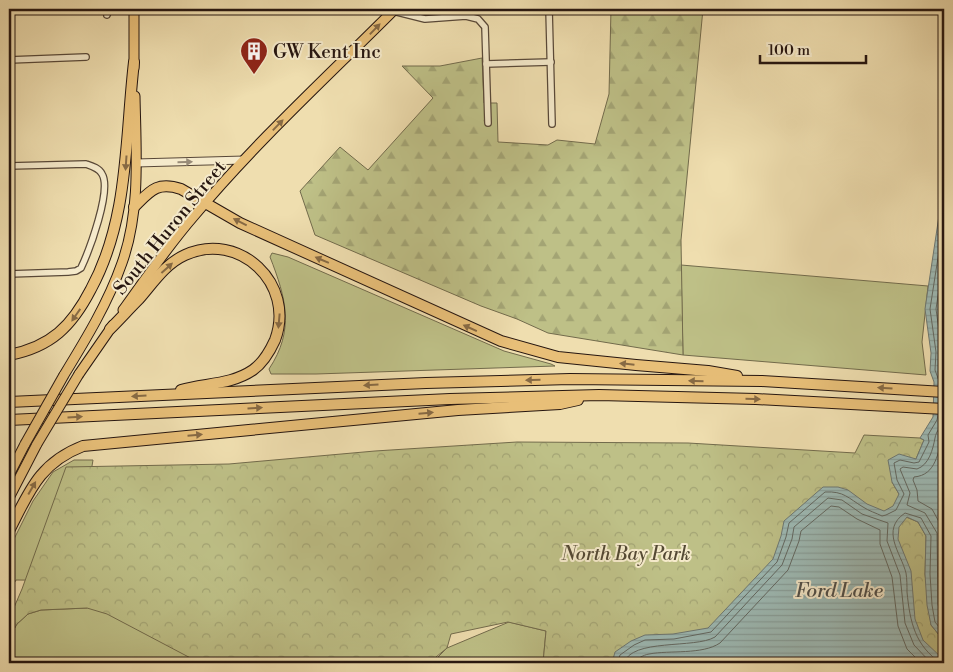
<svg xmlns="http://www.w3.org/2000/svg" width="953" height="672" font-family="'Libre Bodoni',serif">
<defs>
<pattern id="forest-firs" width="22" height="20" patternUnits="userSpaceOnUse" patternTransform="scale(1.25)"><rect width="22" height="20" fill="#bec087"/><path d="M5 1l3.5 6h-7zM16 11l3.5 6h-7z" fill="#a3a474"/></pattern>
<pattern id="park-crowns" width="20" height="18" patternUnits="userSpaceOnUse" patternTransform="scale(1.25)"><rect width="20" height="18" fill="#bec087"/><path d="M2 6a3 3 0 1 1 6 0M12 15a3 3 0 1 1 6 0" fill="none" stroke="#a3a474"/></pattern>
<pattern id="water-rules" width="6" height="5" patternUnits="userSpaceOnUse" patternTransform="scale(1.25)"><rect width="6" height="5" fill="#9dbab5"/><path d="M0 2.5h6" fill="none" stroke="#879f9b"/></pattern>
</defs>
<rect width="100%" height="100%" fill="#efdeaf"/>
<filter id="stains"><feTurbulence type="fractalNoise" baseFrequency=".004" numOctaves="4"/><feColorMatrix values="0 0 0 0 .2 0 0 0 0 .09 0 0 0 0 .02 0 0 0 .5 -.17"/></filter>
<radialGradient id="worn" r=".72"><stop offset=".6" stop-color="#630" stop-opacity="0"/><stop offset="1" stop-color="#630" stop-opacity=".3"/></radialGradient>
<g fill="#bec087" stroke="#726b4c">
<path d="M272 253 288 257 504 351 551 364 555 366 316 374H271L269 369C295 330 286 298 270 257Z"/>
<polygon points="681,265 928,286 922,342 926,375 683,355"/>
<polygon points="74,460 93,460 90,478 356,663 9,663 9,638 17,624 28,614 41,610 87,608 123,581 16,580 9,592 9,549 33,501 53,472"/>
<polygon points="509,622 546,631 543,663 432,663 447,648"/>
</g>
<polygon fill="url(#forest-firs)" stroke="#726b4c" points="611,9 703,9 681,240 683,355 548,333 517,319 481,306 315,235 300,191 340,147 368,170 433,98 402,66 440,66 482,58 484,103 497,103 498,142 548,145 557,140 595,144 609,94"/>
<polygon fill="url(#park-crowns)" stroke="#726b4c" points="864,435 920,438 924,440 916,459 892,482 899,494 906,517 918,522 926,536 925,574 931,625 944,641 944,663 543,663 546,631 508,622 451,634 447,648 436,657 432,663 200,663 107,614 87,608 41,610 28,614 17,624 9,638 9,619 22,589 66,467 229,464 375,451 517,442 688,443 855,453"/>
<polygon fill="url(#water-rules)" stroke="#6d7873" points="944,158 944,641 931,625 927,605 925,574 926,536 918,522 907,517 899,527 898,539 911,571 915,619 923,640 943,659 944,663 612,663 615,652 631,641 645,635 673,634 708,628 773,559 781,536 784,521 823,487 838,487 848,490 867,504 884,511 893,506 899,494 892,482 888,460 899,454 916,459 924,440 920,438 933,417 934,382 930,371 931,353 925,309 943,189"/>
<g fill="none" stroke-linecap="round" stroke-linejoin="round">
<g stroke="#626862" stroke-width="1">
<polyline points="944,256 936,309 942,352 941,369 944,376"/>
<polyline points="939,385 939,381 935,370 936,352 930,309 944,219"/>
<path d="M944 419C942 425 936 431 935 438 933 449 929 465 917 469L903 467 900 469 910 493 907 505 925 513 937 533 938 604 941 619 944 623"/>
<path d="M944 435C937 452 937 475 914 477L913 480 917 490 918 501 932 509 944 531"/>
<path d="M617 663 620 655 634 645 645 640 674 639 711 632 777 562 786 537 789 523 825 492C844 491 848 498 863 507 869 511 876 513 882 516L886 515 896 510 904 494 897 480 894 463 900 460 914 463 919 462 929 442 928 435 937 420 938 415"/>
<path d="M624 663C631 638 695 649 715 637L782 565 792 539 794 527 828 498 842 500 862 514 888 523 887 541 900 575 905 623 914 645 931 663"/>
<path d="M632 663C637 659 643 655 649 654 670 650 702 655 720 643L788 570 799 541 801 531 831 506 839 507 857 519 880 530V544L892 577 898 626 907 649 921 663"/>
<path d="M941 663C915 646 910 622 907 592 907 586 907 579 906 573 901 553 880 530 905 513L921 518 931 536 930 574 932 605 935 622 944 633"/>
</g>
<g stroke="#584838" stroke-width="8">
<g id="minor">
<polyline points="549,9 552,124"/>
<polyline points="393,11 425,19 466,16 478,19 485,27 488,123"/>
<polyline points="107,15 109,9"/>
<polyline points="9,60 86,57"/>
<polyline points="486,64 551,62"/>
<path d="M9 166 86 164C92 166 99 168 102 174 112 190 89 251 81 268L76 271 68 272 9 274"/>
</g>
</g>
<g stroke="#584838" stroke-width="9">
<polyline id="tertiary" points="136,163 244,160"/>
</g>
<g stroke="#261610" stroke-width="11">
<g id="primary">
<polyline points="134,68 134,9"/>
<path d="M123 310C146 278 168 246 194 216 256 142 327 77 395 9"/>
<polyline points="79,374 113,325"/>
<path d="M64 375C86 339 108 303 122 263 141 210 136 151 135 96"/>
<polyline points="9,475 25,444"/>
<polyline points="9,498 37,444"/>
</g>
</g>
<g stroke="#261610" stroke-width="12">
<g id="motorway">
<path d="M134 207C150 191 157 181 181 189L240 223 501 341 558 357 636 365 708 371 737 376"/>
<path d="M110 329C120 319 129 309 139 299 153 283 165 264 185 255 239 230 296 284 275 340 270 351 263 363 253 370 231 385 205 383 181 390"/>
<path d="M9 355C51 347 72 326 91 289 129 219 125 139 134 62"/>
<polyline points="9,402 426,383 570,379 762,381 944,392"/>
<polyline points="9,420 450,399 599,395 756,399 944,409"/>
<path d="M9 531C29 492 39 463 83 446L458 410 560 404 578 400"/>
</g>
</g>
<use href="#minor" stroke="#f5eacb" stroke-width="5.5"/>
<use href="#tertiary" stroke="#f5eacb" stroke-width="7"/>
<use href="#primary" stroke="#e8bf78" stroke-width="9"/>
<use href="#motorway" stroke="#e8bf78" stroke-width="10"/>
<g stroke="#261610" stroke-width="11" stroke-linecap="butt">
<g id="primary-bridge">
<polyline points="25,444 64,375"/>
<polyline points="37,444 79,374"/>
</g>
</g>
<use href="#primary-bridge" stroke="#e8bf78" stroke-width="9"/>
</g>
<defs><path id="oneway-solid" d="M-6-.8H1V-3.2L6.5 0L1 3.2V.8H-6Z" transform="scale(1.25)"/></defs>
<g fill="#876a44">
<use href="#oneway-solid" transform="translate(375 29) rotate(-46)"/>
<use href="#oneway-solid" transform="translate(278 125) rotate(-46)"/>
<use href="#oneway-solid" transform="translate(126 163) rotate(94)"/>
<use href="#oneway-solid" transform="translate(240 222) rotate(-153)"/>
<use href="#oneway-solid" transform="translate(322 260) rotate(-157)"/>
<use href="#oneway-solid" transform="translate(167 268) rotate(-42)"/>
<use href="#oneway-solid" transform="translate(76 315) rotate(125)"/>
<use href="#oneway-solid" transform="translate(279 321) rotate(95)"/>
<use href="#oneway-solid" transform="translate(470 328) rotate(-156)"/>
<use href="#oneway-solid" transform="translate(627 364) rotate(-174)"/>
<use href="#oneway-solid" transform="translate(533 380) rotate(179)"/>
<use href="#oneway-solid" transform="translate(696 381) rotate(-179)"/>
<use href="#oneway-solid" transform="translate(371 385) rotate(177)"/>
<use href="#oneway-solid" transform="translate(885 388) rotate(-177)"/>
<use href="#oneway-solid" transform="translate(139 396) rotate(177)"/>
<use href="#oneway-solid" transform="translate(753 399) rotate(2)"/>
<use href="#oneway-solid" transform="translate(255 408) rotate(-3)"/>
<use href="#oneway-solid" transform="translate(426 413) rotate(-5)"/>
<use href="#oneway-solid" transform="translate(75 417) rotate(-3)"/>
<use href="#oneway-solid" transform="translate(195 435) rotate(-5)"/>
<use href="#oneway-solid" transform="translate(32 488) rotate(-60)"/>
</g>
<use fill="#988b77" href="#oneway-solid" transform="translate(185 162) rotate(-1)"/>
<defs>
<g id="building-pin" transform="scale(1.4375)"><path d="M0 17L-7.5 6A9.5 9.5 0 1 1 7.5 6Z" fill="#8f2418" stroke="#f5eacb"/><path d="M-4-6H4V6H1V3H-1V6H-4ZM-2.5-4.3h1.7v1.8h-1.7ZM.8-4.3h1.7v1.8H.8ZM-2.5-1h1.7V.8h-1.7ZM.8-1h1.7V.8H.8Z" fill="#fff"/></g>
</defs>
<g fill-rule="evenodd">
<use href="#building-pin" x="254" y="51"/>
</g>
<g text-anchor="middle" stroke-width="4" stroke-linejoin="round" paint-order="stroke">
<g font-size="19" fill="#261610" stroke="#f5eacb" text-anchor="start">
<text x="273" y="58">GW Kent Inc</text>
</g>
<g font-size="19" fill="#261610" stroke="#f5eacb">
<text transform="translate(169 227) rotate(-51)" y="7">South Huron Street</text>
</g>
<g font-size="19" font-style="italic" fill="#544934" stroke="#f5eacb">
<text x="626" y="560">North Bay Park</text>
</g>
<g font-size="20" font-style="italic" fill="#504f4a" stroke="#f5eacb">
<text x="839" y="597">Ford Lake</text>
</g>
</g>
<rect width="953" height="672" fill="none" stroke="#efdeaf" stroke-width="30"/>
<rect x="10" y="10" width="933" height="652" fill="none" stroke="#261610" stroke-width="2.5"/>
<rect x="15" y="15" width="923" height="642" fill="none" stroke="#261610"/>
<path d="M760 55v8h106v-8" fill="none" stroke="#261610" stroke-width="2.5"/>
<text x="768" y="55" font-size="15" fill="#261610" stroke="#f5eacb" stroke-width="4" paint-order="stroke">100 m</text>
<rect width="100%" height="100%" filter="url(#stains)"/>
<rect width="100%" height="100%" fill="url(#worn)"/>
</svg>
